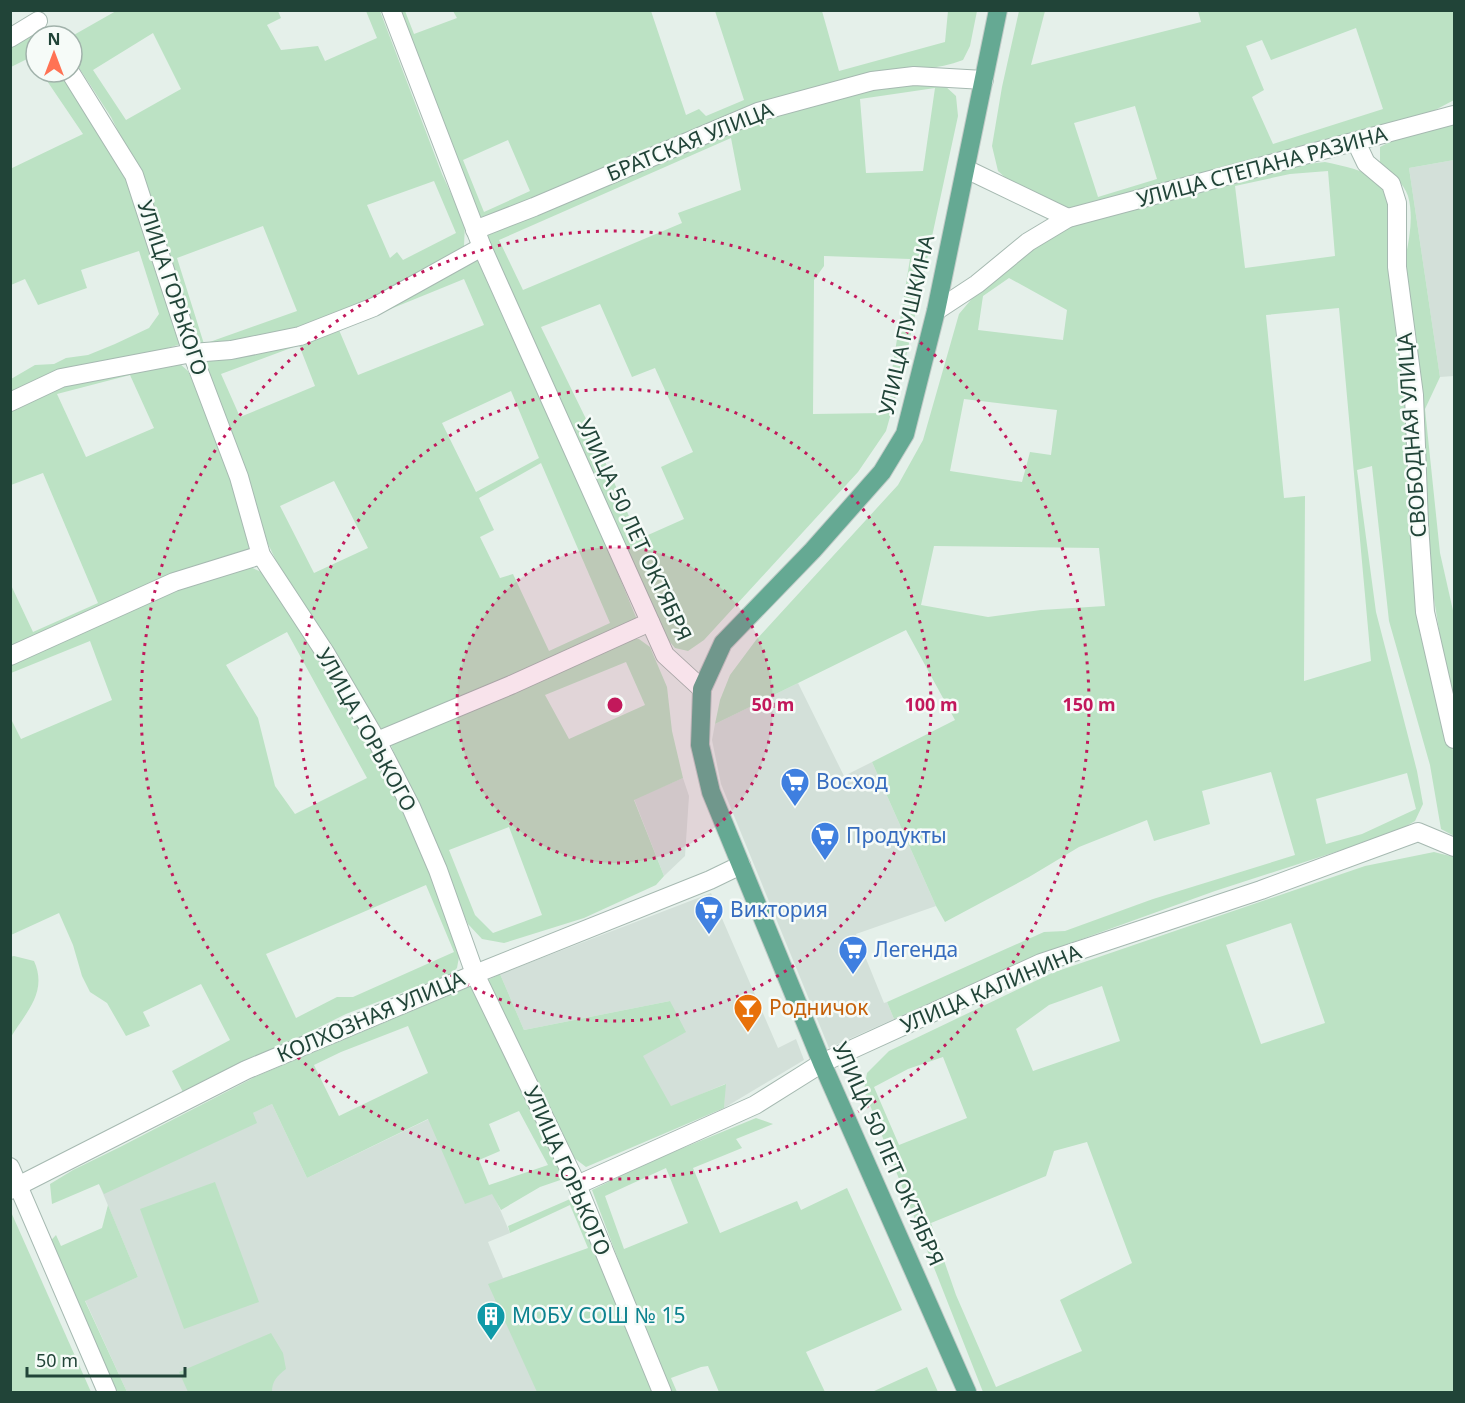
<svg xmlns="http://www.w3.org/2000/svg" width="1465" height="1403" font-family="'Noto Sans',sans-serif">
<rect width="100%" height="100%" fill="#e5f0ea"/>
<g fill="#d3e0d9">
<polygon points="1454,160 1454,376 1440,377 1409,168"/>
<polygon points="798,683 844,776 872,762 936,906 856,934 884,1003 887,1002 894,1019 829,1048 721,784 712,740 715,724"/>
<polygon points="683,778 689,796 685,856 664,876 634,799"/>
<polygon points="711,893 778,1048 796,1039 804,1060 724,1108 725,1084 671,1107 642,1056 670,1001 524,1030 500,974"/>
<polygon points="272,1104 307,1178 429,1119 465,1203 493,1193 510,1233 488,1242 503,1278 513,1275 567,1392 127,1392 85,1300 138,1277 99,1184"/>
</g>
<g fill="#bce2c4" fill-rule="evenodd">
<path d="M116 11H278L281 18 267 25 281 50 318 46 325 61 377 38 366 11H380L442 174 465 224 464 246 444 263 369 304 294 333 196 349 148 190 111 117 72 57V36ZM153 33 181 89 126 120 93 70ZM434 181 456 233 403 260 397 252 390 258 367 205ZM263 226 297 311 204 344 177 258Z"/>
<path d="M400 11H405L414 34 457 18 453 11H651L686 115 699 109 706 116 744 100 715 11H822L839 71 945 42 948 11H977L970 46 963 60C938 70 910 69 883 74L478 223ZM508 140 530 191 484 212 463 160Z"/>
<path d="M1019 11H1045L1031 65 1201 22 1198 11H1454V100L1424 116 1311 143 1071 212 1019 190 998 171 992 146 1002 87ZM1356 28 1383 109 1273 144 1252 97 1264 90 1246 46 1262 40 1271 60ZM1135 106 1157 179 1098 197 1074 123Z"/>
<polygon points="36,28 41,36 36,36 36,63 31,57 11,67 11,43"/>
<polygon points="41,72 64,72 128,172 181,344 11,395 11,379 35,365 54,364 66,358 88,355 115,344 149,328 159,314 139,251 81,270 87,288 38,305 25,279 11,285 10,169 83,134"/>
<path d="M875 85H944L956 96 958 116 903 371 886 431 858 472 704 640 688 651 675 648 665 636 483 232 761 116ZM935 88 923 171 866 173 860 99ZM731 138 741 190 678 213 682 223 523 290 499 240ZM824 256 910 259 885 413 813 414 814 280 824 266ZM600 304 632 377 655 368 693 452 661 467 684 519 639 539 588 423 541 327Z"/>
<path d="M1454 121V160L1409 168 1440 377 1425 409 1440 553 1454 615V722L1427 556 1403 272C1407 247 1415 221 1408 196 1404 183 1390 172 1380 163V147L1399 137Z"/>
<path d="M1325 162C1344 166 1365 170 1381 182 1397 196 1391 252 1391 273L1446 730 1454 753V836L1441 829 1430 765 1389 621 1372 466 1357 470 1376 612 1417 771 1423 804 1415 821 1394 833 1215 891 1032 957 894 1019 887 1002 1044 932 1065 931 1153 899 1295 855 1271 772 1202 791 1210 824 1154 841 1147 820 1079 847 1029 877 945 922 936 906 872 762 955 720 906 630 715 724 720 700 730 675 756 640 898 485 923 440 959 314 980 289 1036 243 1069 223 1290 166ZM1328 171 1335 256 1245 268 1235 186 1290 174ZM1009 278 1067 310 1063 340 978 330 983 296ZM1339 308 1371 661 1304 681 1305 496 1284 498 1266 315ZM964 399 1057 410 1051 455 1030 452 1022 482 950 471ZM934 546 1099 548 1105 606 1041 610 988 617 921 605ZM1407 773 1416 809 1362 834 1326 844 1316 799Z"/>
<path d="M476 257 609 552 638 622 382 735 289 587 268 544 236 449 201 362 234 356ZM464 279 484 325 358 375 339 330ZM299 345 315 386 240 417 221 374ZM511 391 539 458 476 492 442 423ZM541 463 610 623 549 651 513 574 500 578 480 537 494 530 479 498ZM334 481 368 548 314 573 280 506Z"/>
<path d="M180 364 188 371 231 466 250 548 239 556 11 651 10 583 33 632 98 603 43 473 11 485V406L59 383ZM130 375 154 428 86 457 57 394Z"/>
<path d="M248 566 264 573 307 636 394 789 426 860 457 940 459 957 457 968 451 974 346 1014 184 1094 172 1071 230 1040 201 984 143 1012 150 1026 126 1036 107 1003 90 992 82 976 73 945 59 913 11 935 10 717 21 739 112 700 90 641 11 673V661L180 585ZM287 632 367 778 295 814 275 786 258 718 226 665ZM426 885 454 952 353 997H337L296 1018 266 954Z"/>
<path d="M624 638 639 639 650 647 667 687 672 731 683 778 634 800 664 876 656 885 584 918 504 943 482 939 468 924 424 827 390 743ZM626 662 645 705 569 739 545 695ZM509 827 542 915 493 933 475 915 449 850Z"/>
<path d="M1434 852 1454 857V1392H983L864 1090 867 1073 889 1051 1052 973 1365 866ZM1291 923 1325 1023 1261 1044 1226 945ZM1102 986 1120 1041 1033 1071 1016 1029 1049 1005ZM943 1057 967 1118 899 1145 874 1087 908 1069ZM1087 1142 1132 1263 1060 1300 1082 1351 996 1387 956 1295 931 1223 1046 1176 1054 1151Z"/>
<path d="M14 956 34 961C48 992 26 1012 11 1037L10 957Z"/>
<polygon points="500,974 524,1030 670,1001 686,1032 643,1056 671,1106 726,1084 724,1108 586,1167 573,1157 482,983"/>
<path d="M471 986 569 1177 540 1187 501 1210 492 1194 465 1204 428 1119 307 1178 272 1104 253 1113 257 1123 104 1194 99 1184 52 1204 50 1184 73 1170 120 1147 257 1076ZM408 1026 428 1073 339 1116 314 1065 341 1052ZM519 1111 548 1165 489 1185 479 1160 500 1151 489 1124Z"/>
<path d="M756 1118 773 1124 736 1139 742 1148 693 1168 720 1233 797 1201 801 1210 847 1188 902 1310 806 1352 825 1392H719L708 1366 701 1367 671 1378 677 1392H668L592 1190 649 1162ZM666 1168 688 1223 624 1249 605 1196Z"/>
<polygon points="215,1182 259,1302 184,1329 140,1209"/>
<polygon points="577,1196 654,1392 537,1392 488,1284 588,1248 570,1205 510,1233 508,1226"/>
<polygon points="108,1205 138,1277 85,1301 127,1392 108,1392 42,1250 56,1235 61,1246 102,1228"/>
<polygon points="10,1212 11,1212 91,1392 11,1392"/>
<path d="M271 1333 283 1353 286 1369C277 1376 272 1381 272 1392H188L179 1372Z"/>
<polygon points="927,1367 938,1392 872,1392"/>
</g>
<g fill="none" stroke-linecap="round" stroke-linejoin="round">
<g stroke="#a6b9b1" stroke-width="20">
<g id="minor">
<polyline points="391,10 482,247 665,655 702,689"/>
<polyline points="10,38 38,21"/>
<polyline points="70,72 134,175 192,353 239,477 261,555 326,654 377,741 411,807 438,870 475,974 577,1185 662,1392"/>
<polyline points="1356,142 1366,163 1391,184 1397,203 1397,267 1414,395 1419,524 1425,612 1454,739"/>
<polyline points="966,169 1068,218"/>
<polyline points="475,230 534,207 758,112 872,81 914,76 984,80"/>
<polyline points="936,311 977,284 1028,242 1068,218 1454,115"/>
<polyline points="10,402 61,378 192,353 231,350 300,336 374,307 482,247"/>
<polyline points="10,656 174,582 261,555"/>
<polyline points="377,741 511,685 650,622"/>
<polyline points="10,1167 107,1392"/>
<polyline points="577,1185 755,1105 822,1063 1041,963 1261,890 1418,832 1454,847"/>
<polyline points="10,1190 246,1070 475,974 710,880 741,865"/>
</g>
</g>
<g stroke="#c1cbc7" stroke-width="20">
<polyline id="major" points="967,1392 822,1063 711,792 700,745 702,689 723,643 813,550 882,472 905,434 936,311 998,10"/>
</g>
<use href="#minor" stroke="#fff" stroke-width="18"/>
<use href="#major" stroke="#65a993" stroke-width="18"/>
</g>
<circle cx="615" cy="705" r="158" fill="#c2185b" fill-opacity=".12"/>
<g fill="none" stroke="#c2185b" stroke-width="3" stroke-dasharray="3 6">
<circle cx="615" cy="705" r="158"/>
<circle cx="615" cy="705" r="316"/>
<circle cx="615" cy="705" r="474"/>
</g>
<defs>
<g id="supermarket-pin" transform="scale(1.5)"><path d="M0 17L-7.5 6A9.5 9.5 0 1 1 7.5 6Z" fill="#3f7fe0" stroke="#f6fbf8"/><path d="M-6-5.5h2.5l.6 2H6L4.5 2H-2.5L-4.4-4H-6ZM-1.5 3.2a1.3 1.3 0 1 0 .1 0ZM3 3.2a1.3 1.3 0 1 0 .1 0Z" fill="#fff"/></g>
<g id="bar-pin" transform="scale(1.5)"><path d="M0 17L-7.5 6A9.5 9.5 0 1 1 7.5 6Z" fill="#e8710a" stroke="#f6fbf8"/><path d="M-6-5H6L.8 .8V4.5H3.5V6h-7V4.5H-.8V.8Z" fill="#fff"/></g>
<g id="building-pin" transform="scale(1.5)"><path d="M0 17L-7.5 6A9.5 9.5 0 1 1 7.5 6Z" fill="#0f9aa8" stroke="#f6fbf8"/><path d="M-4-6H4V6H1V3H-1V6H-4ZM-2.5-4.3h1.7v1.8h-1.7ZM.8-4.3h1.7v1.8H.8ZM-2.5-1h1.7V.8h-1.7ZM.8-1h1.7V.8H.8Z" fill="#fff"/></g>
</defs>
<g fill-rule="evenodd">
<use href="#supermarket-pin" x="795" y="782"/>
<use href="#supermarket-pin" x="825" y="836"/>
<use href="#supermarket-pin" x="709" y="910"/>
<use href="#supermarket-pin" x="853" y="950"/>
<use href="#bar-pin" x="748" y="1008"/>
<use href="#building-pin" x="491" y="1316"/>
</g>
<g text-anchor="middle" stroke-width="5" stroke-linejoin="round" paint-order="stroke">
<g font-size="21" fill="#214438" stroke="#f6fbf8">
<text transform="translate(690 142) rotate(-22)" y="7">БРАТСКАЯ УЛИЦА</text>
<text transform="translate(1262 167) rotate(-15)" y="7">УЛИЦА СТЕПАНА РАЗИНА</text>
<text transform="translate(172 288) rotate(72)" y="7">УЛИЦА ГОРЬКОГО</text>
<text transform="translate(907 325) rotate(-77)" y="7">УЛИЦА ПУШКИНА</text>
<text transform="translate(1412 435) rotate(-94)" y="7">СВОБОДНАЯ УЛИЦА</text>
<text transform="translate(634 530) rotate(65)" y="7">УЛИЦА 50 ЛЕТ ОКТЯБРЯ</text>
<text transform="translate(366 730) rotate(61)" y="7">УЛИЦА ГОРЬКОГО</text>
<text transform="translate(991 989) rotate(-23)" y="7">УЛИЦА КАЛИНИНА</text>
<text transform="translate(371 1017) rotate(-23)" y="7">КОЛХОЗНАЯ УЛИЦА</text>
<text transform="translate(888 1154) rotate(66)" y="7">УЛИЦА 50 ЛЕТ ОКТЯБРЯ</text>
<text transform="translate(567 1171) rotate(66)" y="7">УЛИЦА ГОРЬКОГО</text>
</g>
<g font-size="21" fill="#366cbe" stroke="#f6fbf8" text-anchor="start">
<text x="816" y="789">Восход</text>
<text x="846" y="843">Продукты</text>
<text x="730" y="917">Виктория</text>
<text x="874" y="957">Легенда</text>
</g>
<g font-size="21" fill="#c56008" stroke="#f6fbf8" text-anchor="start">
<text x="769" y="1015">Родничок</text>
</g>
<g font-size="21" fill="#0d838f" stroke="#f6fbf8" text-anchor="start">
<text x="512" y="1323">МОБУ СОШ № 15</text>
</g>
</g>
<circle cx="615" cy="705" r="9" fill="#c2185b" stroke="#f6fbf8" stroke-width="3"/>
<g font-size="18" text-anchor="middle" font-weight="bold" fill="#c2185b" stroke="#f6fbf8" stroke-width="5" stroke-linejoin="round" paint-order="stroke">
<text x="773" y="711">50 m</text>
<text x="931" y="711">100 m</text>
<text x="1089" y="711">150 m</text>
</g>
<rect width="1465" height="1403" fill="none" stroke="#214438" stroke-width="24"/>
<g transform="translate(54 54)"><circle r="28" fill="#f6fbf8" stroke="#a1b2ab" stroke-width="1.5"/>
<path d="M0-4.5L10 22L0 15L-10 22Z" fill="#ff7254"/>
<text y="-9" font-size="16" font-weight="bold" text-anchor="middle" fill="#214438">N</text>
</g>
<path d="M27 1367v9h158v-9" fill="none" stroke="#214438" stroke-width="3"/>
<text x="36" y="1367" font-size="18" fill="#214438" stroke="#f6fbf8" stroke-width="4.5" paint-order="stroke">50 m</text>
</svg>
